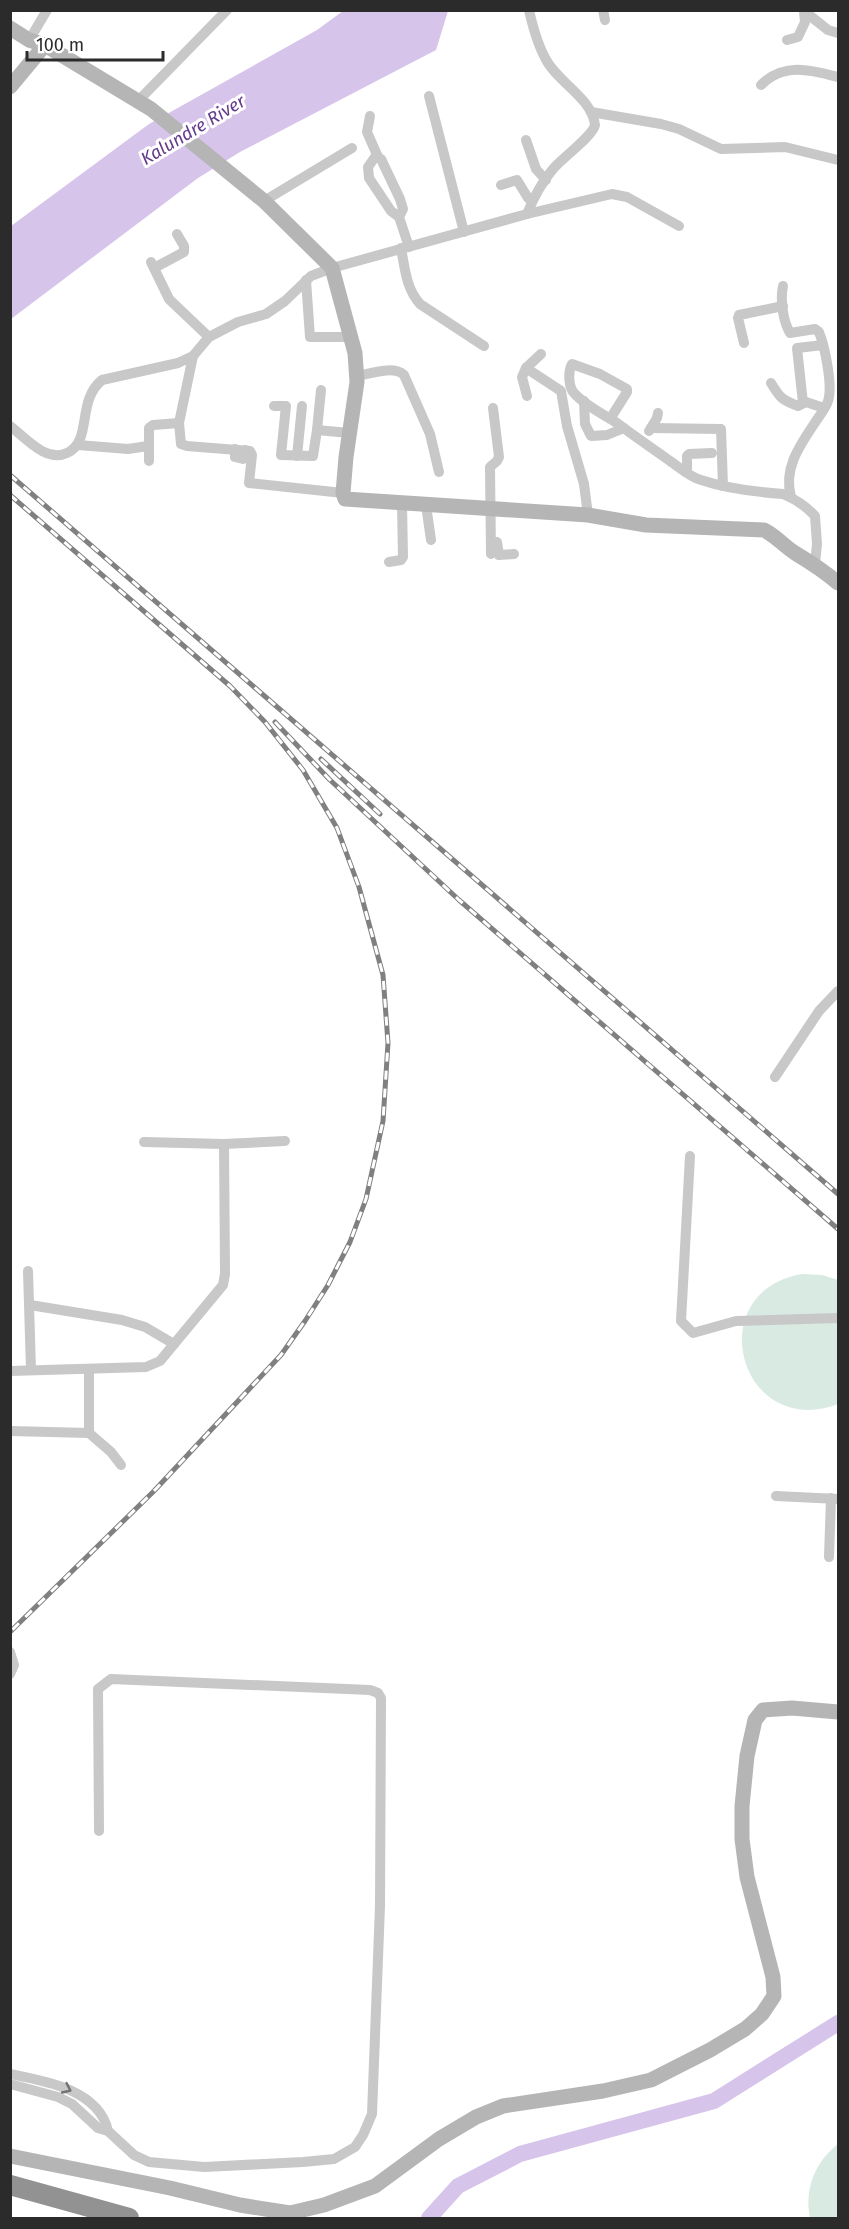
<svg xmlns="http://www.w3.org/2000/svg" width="849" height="2229" font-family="'Fira Sans',sans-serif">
<rect width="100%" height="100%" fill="#fff"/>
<g fill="#d8eae2">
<path d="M802 1274 822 1275 838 1280V1404C740 1441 699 1292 802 1274Z"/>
<path d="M838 2144V2218H810C804 2189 815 2162 838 2144Z"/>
</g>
<polygon fill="#d7c4ea" points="343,11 448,11 436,50 240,152 198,178 11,319 11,226 149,124 317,30"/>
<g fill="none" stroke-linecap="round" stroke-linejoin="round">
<polyline stroke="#d7c4ea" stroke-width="16" points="429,2218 458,2186 520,2154 714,2101 838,2023"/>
<g stroke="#c8c8c8" stroke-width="10">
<polyline points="603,10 605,20"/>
<polyline points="34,32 47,10"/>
<polyline points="787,40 798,37 805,22 804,11 828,30 838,33"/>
<path d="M761 85C784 62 811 70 838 77"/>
<polyline points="429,96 464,232"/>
<polyline points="139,100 227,10"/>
<polyline points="591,112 661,124 679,129 721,149 785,147 838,160"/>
<polyline points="370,116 367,132 378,157"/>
<polyline points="526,140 536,169 546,180"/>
<polyline points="501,185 517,180 528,198 532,201"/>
<polyline points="264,201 352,148"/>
<path d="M527 214C533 199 542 182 553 169 563 157 592 137 595 125 592 99 561 84 548 63 538 47 533 28 529 10"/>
<polyline points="399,217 403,209 400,199 381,159 375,157 368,167 369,178 391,211 399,217 409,247"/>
<path d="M401 248C405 269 406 288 420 304L484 346"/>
<polyline points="151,262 169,299 209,337"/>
<polyline points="154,268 184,252 184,246 177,234"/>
<polyline points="306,280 310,337 351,337"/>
<path d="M783 286C780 300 783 321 790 333L815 329 819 332C825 347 833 386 828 401 826 408 820 415 816 421 800 445 783 468 791 497"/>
<polyline points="744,343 738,318 739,315 783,306"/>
<polyline points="193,356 179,423 181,444 187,446 250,451 252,455 249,483 343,493"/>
<polyline points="526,368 541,354"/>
<path d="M356 376C370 374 393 365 404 375L430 434 439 472"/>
<path d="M771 383C780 398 782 400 798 406L806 402 824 408"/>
<polyline points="321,390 317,430 349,433"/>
<polyline points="527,396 522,377 526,368 561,391 567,426 584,484 588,515"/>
<polyline points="584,401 585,424 591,436 607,435 624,428"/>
<polyline points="803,403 797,348 823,345"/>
<polyline points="274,406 286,406 281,455 313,456 317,430"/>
<path d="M610 419 627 392V389L600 374 572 364C568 371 568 388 575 394 586 406 603 414 617 423 634 436 652 448 670 461 679 467 690 477 701 480 728 489 755 492 783 494 795 499 807 507 815 516L817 544 815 564"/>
<path d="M10 426C26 438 46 463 67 453 93 441 76 401 102 380L178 363 193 356 209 337 238 322 266 314 285 301 311 276 332 268 527 214 612 194 627 197 679 226"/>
<polyline points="651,428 721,429 723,486"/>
<polyline points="649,431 657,418 658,413"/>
<polyline points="78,445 128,449 148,446"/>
<polyline points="235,449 235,457 243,459 245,450"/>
<polyline points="297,456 302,406"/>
<polyline points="149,461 149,428 153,425 179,423"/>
<polyline points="687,472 687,456 689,454 712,453"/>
<polyline points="426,505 431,540"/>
<polyline points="497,542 499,555 514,554"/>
<polyline points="491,554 490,467 497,461 499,457 493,408"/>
<polyline points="389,562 401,560 403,557 402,504"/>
<polyline points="775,1077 819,1011 838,991"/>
<polyline points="144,1142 224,1144 285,1141"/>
<polyline points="690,1156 681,1321 693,1333 736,1321 838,1318"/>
<polyline points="28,1271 31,1370"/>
<polyline points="30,1305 122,1320 145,1327 174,1344"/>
<polyline points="10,1371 146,1367 160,1361 223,1285 225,1274 224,1144"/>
<polyline points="10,1431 89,1433 111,1452 121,1465"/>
<polyline points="89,1433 89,1369"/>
<polyline points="776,1496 838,1499"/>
<polyline points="829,1557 831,1498"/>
<polyline points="10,1652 14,1665 10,1674"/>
<path d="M10 2074C46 2081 99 2090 108 2131"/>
<polyline points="10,2084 58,2097 72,2104 98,2128 108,2131 134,2155 149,2162 204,2167 303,2162 334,2159 355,2147 363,2135 372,2114 380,1906 381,1698 378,1693 370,1690 111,1679 98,1689 99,1831"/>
</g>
<g stroke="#b5b5b5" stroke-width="15">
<path d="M10 28 29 40 45 45 151 109 264 201 332 268 355 353 357 382 346 457 343 493 345 499 588 515 646 525 764 530C776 536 784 546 795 553 810 562 824 571 838 583"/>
<polyline points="10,87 45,45"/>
<polyline points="10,2156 170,2188 240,2205 290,2213 324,2205 375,2186 439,2139 476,2117 503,2106 603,2091 651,2080 710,2050 745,2029 762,2014 774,1996 773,1977 747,1877 742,1839 742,1806 747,1756 755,1720 763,1710 792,1708 838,1712"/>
</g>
<polyline stroke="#929292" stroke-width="20" points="10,2185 129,2218"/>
<g stroke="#808080" stroke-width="5">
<g id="rail">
<polyline points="10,475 838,1194"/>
<polyline points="10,495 230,686 265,722 303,770 337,828 359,887 383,975 388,1043 383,1121 366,1199 350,1242 328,1285 305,1321 281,1355 154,1491 10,1632"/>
<polyline points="275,722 329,779 459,900 838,1229"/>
<polyline points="321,759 380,814"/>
</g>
</g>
<use href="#rail" stroke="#fff" stroke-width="3" stroke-dasharray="9" stroke-linecap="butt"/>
</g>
<defs><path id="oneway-chevron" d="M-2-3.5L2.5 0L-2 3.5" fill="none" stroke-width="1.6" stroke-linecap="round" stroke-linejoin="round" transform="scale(1.5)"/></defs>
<use stroke="#727272" href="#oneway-chevron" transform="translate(67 2089) rotate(25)"/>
<g text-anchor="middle" stroke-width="6" stroke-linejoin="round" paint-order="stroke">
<g font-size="18" font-style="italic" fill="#643b8c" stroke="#fff">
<text transform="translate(193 130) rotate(-31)" y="6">Kalundre River</text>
</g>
</g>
<rect width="849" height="2229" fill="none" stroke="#2b2b2b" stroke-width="24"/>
<path d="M27 51v9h136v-9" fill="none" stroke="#2b2b2b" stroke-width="3"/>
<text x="36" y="51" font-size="18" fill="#2b2b2b" stroke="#ffffff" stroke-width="4.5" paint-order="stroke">100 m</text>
</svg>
